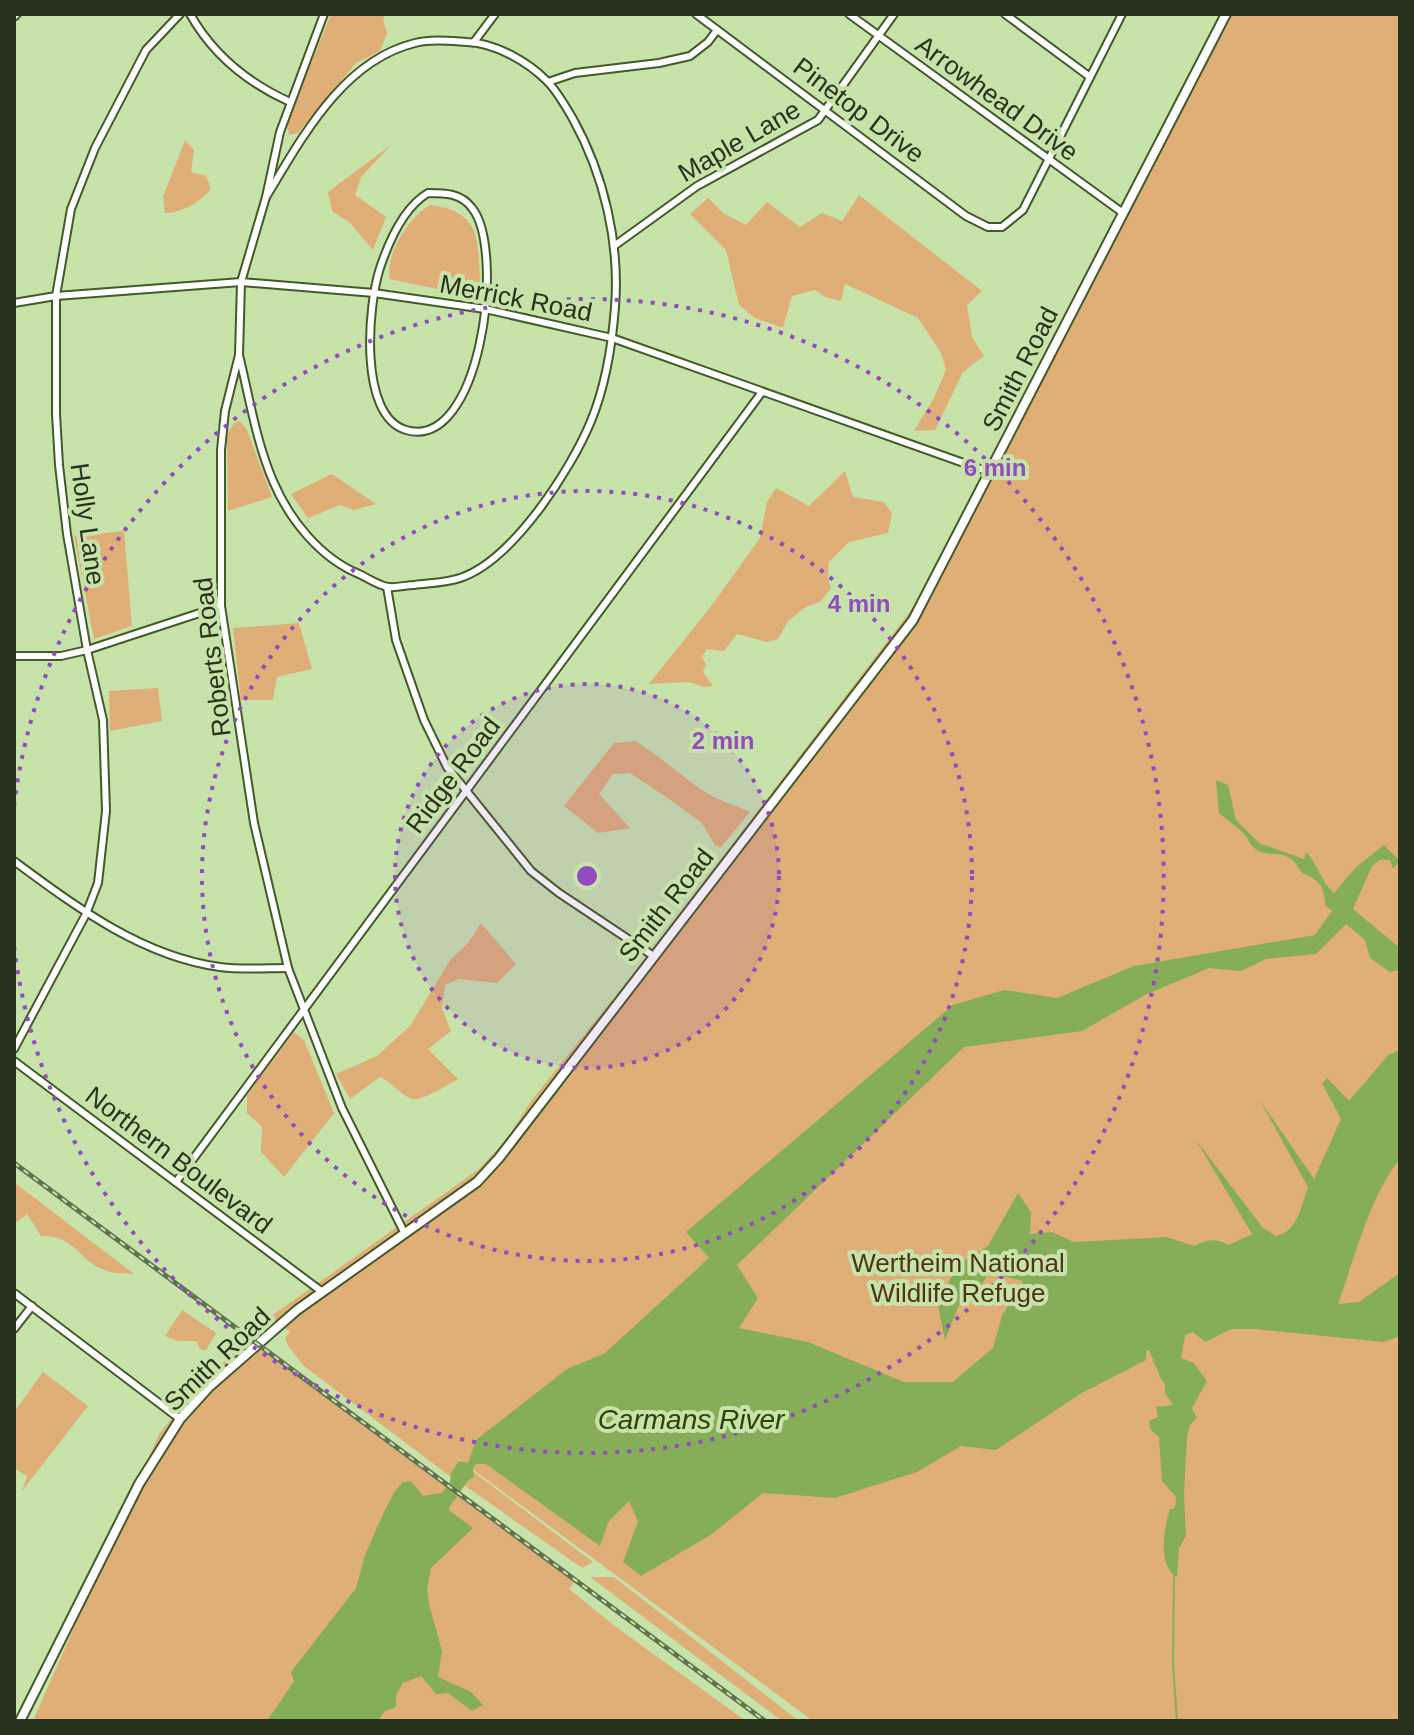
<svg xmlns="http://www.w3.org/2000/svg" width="1414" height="1735" font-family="Arial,sans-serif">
<rect width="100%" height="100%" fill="#c7e3aa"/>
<g fill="#dfaf77">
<polygon points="331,14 385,14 383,20 387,33 380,51 356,63 298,133 289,135 287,123"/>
<polygon points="1233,14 1400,14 1400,1721 813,1721 456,1457 459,1461 451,1477 304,1366 288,1346 285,1338 290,1332 270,1317 479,1169 506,1140 531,1101 633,974 941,571 994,473 1078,297"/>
<path d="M185 140 194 150 191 172 206 176 211 189C199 202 183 213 165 213L163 197Z"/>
<polygon points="391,145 361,177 355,195 386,217 373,250 350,223 332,211 328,192"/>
<polygon points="859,195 982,291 967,305 972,337 984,356 963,372 935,430 914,431 933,400 946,370 941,353 918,318 845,284 841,301 825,297 815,290 792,296 783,328 755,318 739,305 726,250 690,214 708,198 723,213 746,225 767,202 800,227 822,213 842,221"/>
<path d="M431 205C482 212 478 241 480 284L469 296 390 279C384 257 410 214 431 205Z"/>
<polygon points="240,421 247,430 272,497 228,511 227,435 234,423"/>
<polygon points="845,471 853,497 884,502 892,513 888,533 849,542 829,562 828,578 831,588 820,602 806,607 788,621 778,639 767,642 737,634 724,651 707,649 702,657 706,665 703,672 713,686 704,687 689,682 649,684 712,605 760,538 767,502 776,488 809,506"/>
<polygon points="332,474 376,504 354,510 340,505 308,518 291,494"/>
<polygon points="124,531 132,626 94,639 74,536"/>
<polygon points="299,623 312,669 277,677 273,700 241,700 233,628"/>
<polygon points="158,688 162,721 110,731 109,691"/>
<path d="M635 741C662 757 688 783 714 797 725 803 738 806 750 812L720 848 715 845 702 823 669 799 630 773 613 774 599 794 630 828 598 833 564 806 614 743Z"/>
<path d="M481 923 516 964 497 983 459 979 445 985 442 1009 451 1031 428 1049 458 1079C449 1084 421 1102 412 1099 400 1095 392 1082 380 1077L350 1099 336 1074 377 1056 410 1026 451 959 468 943Z"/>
<polygon points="294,1032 304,1040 334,1113 284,1177 261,1152 262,1127 247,1113 247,1095"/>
<path d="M14 1182 15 1183 134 1274C124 1273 111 1274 102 1269 79 1259 72 1234 41 1236L27 1214 14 1224Z"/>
<polygon points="182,1310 216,1333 206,1350 201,1350 196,1341 178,1341 165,1336"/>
<polygon points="248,1337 575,1582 569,1589 616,1627 746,1721 33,1721 159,1434 183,1404"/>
<polygon points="43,1372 88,1406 22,1491 27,1476 14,1468 14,1412"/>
<polygon points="474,1472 593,1562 582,1568 464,1485 474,1477"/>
<polygon points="590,1577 614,1577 799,1721 782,1721"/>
</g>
<g fill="#86ae59">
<path d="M1216 780 1228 785 1236 820 1259 843 1304 859 1306 852C1318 864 1321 882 1334 893L1356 867 1384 845 1400 861 1393 869 1390 860H1380L1372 866 1353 909 1400 948V970L1390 972 1370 958 1365 940 1346 924 1316 954 1266 959 1241 971 1209 968 1145 995 1082 1031 964 1047 737 1265 758 1298 739 1328 808 1342 904 1382H953L993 1348 1002 1316 1023 1281 989 1273 980 1287 964 1293 945 1340 938 1306 956 1266 988 1246 1018 1193 1031 1212 1030 1234 1052 1232 1074 1242 1167 1237 1194 1246C1208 1239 1216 1238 1229 1245L1252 1234 1196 1140 1263 1228 1276 1236C1298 1231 1301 1206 1308 1187L1259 1099 1314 1179 1341 1119 1322 1083 1327 1078 1349 1101 1388 1055 1400 1050V1159C1370 1195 1354 1260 1338 1304L1359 1302 1400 1273V1336L1384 1342 1255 1329H1231L1206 1342 1192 1332 1185 1335 1181 1358 1194 1363 1207 1381 1192 1408 1197 1418 1190 1425 1187 1436 1184 1494 1186 1536 1179 1548 1177 1577C1157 1566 1164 1528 1170 1509L1175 1508 1176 1497 1162 1481 1159 1437 1151 1430 1149 1421 1158 1417 1156 1407 1173 1405 1165 1393V1384L1161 1379 1149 1350 1146 1352V1360L1080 1394 996 1450 961 1446 917 1472 835 1498 763 1493 712 1534 641 1576 623 1562 638 1522 629 1501 609 1521 600 1546 486 1464H476L473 1468 474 1477 458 1488 450 1482 451 1473 459 1461 468 1463 476 1440 567 1369 605 1353 709 1258 686 1232 953 1005 1004 990 1057 998 1134 966 1315 935 1332 911 1325 905C1325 887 1319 879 1302 873 1285 842 1270 863 1252 846 1249 843 1248 838 1245 835 1238 827 1227 820 1219 813Z"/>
<polygon points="411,1481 423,1496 441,1493 450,1500 449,1510 473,1528 431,1568 427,1589 429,1604 442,1651 438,1677 471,1692 483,1705 472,1711 448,1693 436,1694 421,1676 403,1683 396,1695 396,1707 385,1711 378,1721 267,1721 294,1681 291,1672 356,1588 365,1555 384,1512 395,1491 403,1482"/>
</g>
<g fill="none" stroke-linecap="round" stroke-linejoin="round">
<polyline stroke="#86ae59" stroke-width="2" points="1174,1574 1173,1664 1177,1721"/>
<polyline stroke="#86ae59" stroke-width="14" points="438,1511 465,1473"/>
<g stroke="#435b28" stroke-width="10">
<g id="minor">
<path d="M190 14C213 55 248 83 290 102"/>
<polyline points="324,14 280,132 266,197 241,282 239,355 225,411 221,450 221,606 254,823 288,968 342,1108 405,1234"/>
<polyline points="696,14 966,216 988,227 1002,227 1023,210 1122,14"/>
<polyline points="849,14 1123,213"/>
<polyline points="1005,14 1090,77"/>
<polyline points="14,17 17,14"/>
<polyline points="474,42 495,14"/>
<polyline points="548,82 575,73 659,63 690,56 708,42 717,30"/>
<path d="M428 193C445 193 461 193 472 208 506 250 481 452 406 430 358 416 368 304 380 268 389 241 404 207 428 193Z"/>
<polyline points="614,246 697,186 818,120 894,14"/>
<polyline points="14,303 56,296 241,282 374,293 485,309 612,338 989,472"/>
<path d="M239 355C249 396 256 441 273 481 289 519 320 558 359 574 368 578 379 586 389 587 397 588 406 585 414 585 429 583 446 583 460 578 512 561 571 470 591 421 606 385 612 346 615 307 620 243 604 175 573 119 566 107 557 91 547 81 528 62 496 43 467 42 450 41 432 39 415 43 342 61 302 138 266 197"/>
<polyline points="387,587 396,640 424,720 447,767 531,871 559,893 652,955"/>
<polyline points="14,656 61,656 87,650 221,606"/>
<path d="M14 861C75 906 141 956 220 967 242 970 266 968 288 968"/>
<polyline points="14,1049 86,914 98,883 106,811 103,720 87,650 67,534 59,465 56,414 56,296 71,209 95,148 146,50 180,14"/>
<polyline points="14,1061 321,1291"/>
<polyline points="176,1182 762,392"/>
<polyline points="14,1293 180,1419"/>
<polyline points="14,1329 32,1306"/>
</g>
</g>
<g stroke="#435b28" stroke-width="12">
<polyline id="tertiary" points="20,1721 139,1484 180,1419 209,1387 297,1310 477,1182 499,1158 913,620 1226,14"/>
</g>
<use href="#minor" stroke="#fff" stroke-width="6"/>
<use href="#tertiary" stroke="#fff" stroke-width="8"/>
<g stroke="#60724f" stroke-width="5">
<polyline id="rail" points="14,1163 765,1721"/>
</g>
<use href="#rail" stroke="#c7e3aa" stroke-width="2" stroke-dasharray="6" stroke-linecap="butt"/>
</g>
<circle cx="587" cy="876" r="192" fill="#924cc0" fill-opacity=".12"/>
<g fill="none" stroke="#924cc0" stroke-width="4" stroke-dasharray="4 8">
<circle cx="587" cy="876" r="192"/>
<circle cx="587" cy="876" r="385"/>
<path d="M14 806A577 577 0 1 1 14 946"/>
</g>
<g text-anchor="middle" stroke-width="8" stroke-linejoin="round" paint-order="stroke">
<g font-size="26" fill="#28331d" stroke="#c7e3aa">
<text transform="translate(997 98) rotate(36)" y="9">Arrowhead Drive</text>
<text transform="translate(859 110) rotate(37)" y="9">Pinetop Drive</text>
<text transform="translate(739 141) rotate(-30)" y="9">Maple Lane</text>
<text transform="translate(516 298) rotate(11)" y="9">Merrick Road</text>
<text transform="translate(1020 369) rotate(-63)" y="9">Smith Road</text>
<text transform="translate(88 524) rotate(82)" y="9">Holly Lane</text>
<text transform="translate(212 657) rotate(-97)" y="9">Roberts Road</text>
<text transform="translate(453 775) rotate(-53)" y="9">Ridge Road</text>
<text transform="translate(666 905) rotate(-52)" y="9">Smith Road</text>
<text transform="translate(179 1160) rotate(37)" y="9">Northern Boulevard</text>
<text transform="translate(217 1359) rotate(-44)" y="9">Smith Road</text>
</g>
<g font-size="26" fill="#4e3413" stroke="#c7e3aa">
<text x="958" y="1272">Wertheim National<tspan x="958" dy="30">Wildlife Refuge</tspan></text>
</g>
<g font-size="28" font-style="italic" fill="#2b4304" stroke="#c7e3aa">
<text x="691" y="1429">Carmans River</text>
</g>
</g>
<circle cx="587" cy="876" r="12" fill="#924cc0" stroke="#c7e3aa" stroke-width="4"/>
<g font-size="24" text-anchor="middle" font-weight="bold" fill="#924cc0" stroke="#c7e3aa" stroke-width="8" stroke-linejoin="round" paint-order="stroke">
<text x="995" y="476">6 min</text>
<text x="859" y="612">4 min</text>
<text x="723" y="749">2 min</text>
</g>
<rect width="1414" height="1735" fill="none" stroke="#28331d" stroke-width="32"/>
</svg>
